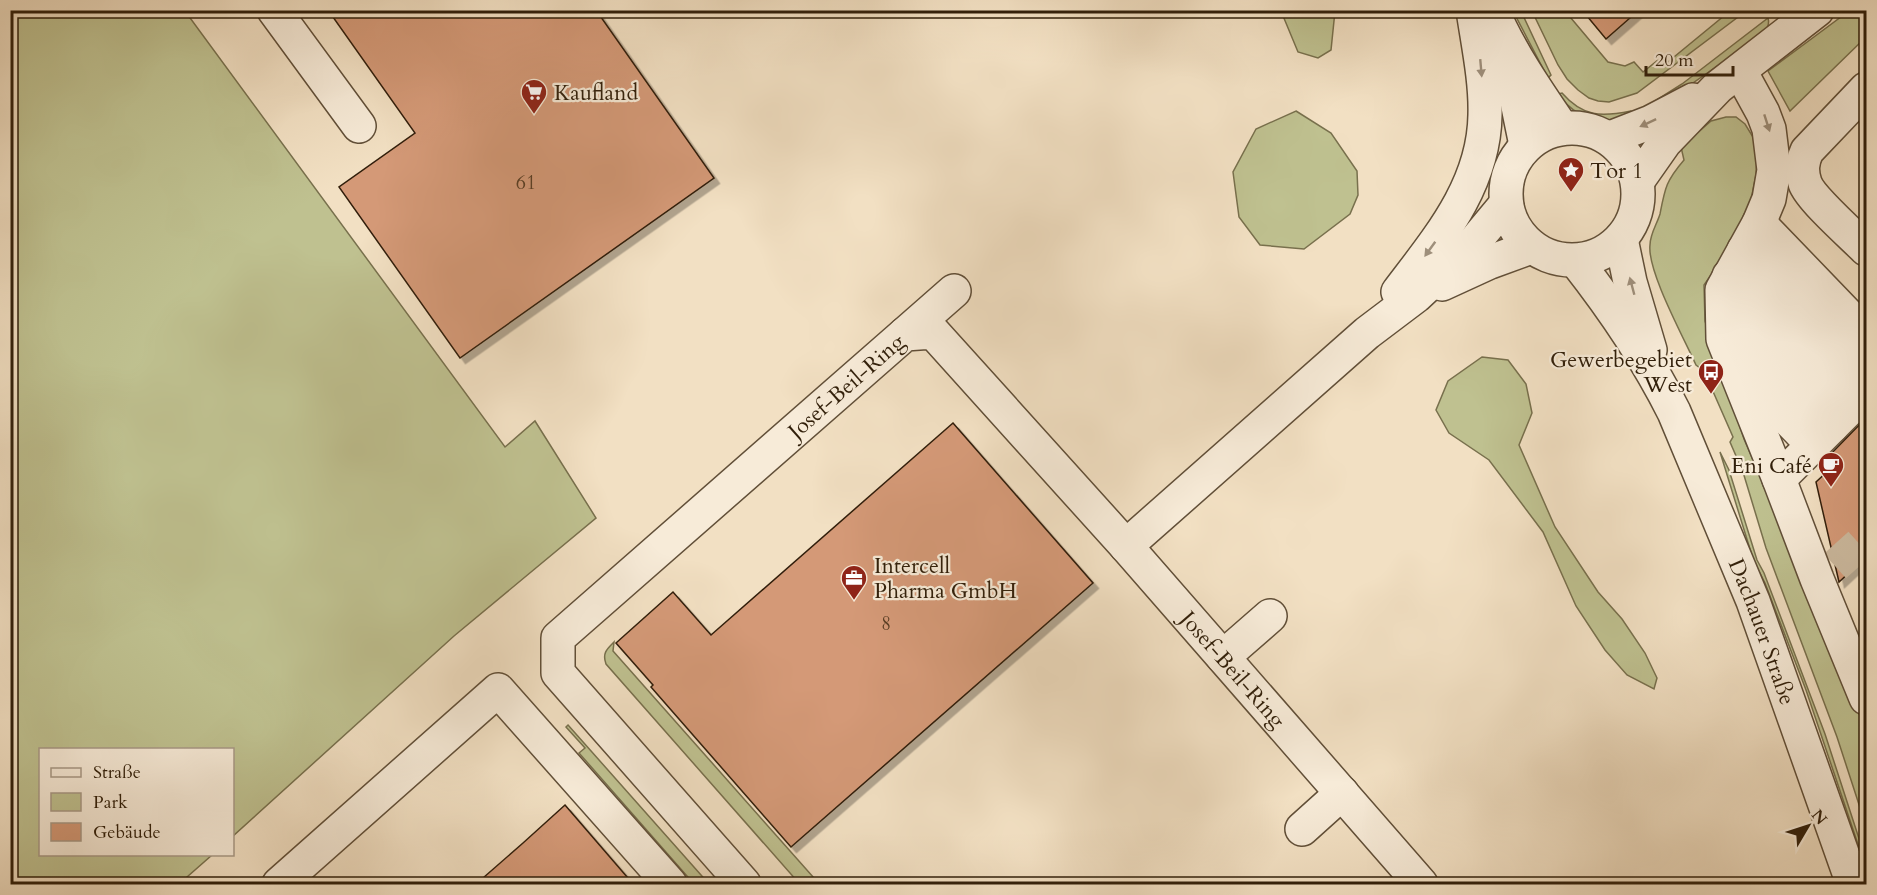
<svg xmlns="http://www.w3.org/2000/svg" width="1877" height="895" font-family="Cardo,serif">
<defs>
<filter id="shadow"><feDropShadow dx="5.5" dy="5.5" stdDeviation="0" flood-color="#0004"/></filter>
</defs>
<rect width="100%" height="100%" fill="#f2e0c3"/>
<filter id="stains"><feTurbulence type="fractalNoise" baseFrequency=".00333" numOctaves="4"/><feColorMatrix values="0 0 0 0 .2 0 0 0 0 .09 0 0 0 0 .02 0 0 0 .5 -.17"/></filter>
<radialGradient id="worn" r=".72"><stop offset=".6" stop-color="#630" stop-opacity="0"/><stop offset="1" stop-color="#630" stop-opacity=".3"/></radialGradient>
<g fill="#bfc190" stroke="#78704d" stroke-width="1.5">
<polygon points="10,11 185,11 505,447 535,421 596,518 454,636 233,836 232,750 40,750 40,854 212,855 179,884 11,884"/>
<polygon points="1281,11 1335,11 1331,50 1318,58 1298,52"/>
<polygon points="1513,11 1521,11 1551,75 1548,78"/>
<polygon points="1532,11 1565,11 1608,62 1625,66 1634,62 1643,72 1658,60 1663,66 1730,11 1746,11 1637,93 1609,102 1598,101 1589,98 1578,90 1567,79 1558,65"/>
<polygon points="1849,11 1866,11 1866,37 1790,111 1768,71"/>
<path d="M1768 18C1771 28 1762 34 1755 40L1674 96 1652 103 1682 84Z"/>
<path d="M1562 93C1583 117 1601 117 1631 111L1636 118C1626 119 1616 122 1607 122 1587 121 1569 110 1558 94Z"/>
<polygon points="1296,111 1331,133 1357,171 1358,195 1350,214 1304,249 1260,245 1239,217 1233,172 1256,129"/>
<path d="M1726 117H1736L1745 124 1753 137 1757 158 1756 175 1751 200 1741 232 1704 285 1705 321 1744 439 1825 627 1866 731V826L1837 737 1766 548 1743 472 1730 442 1733 437 1704 371 1696 365C1684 338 1647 271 1650 245 1650 234 1657 224 1660 214 1665 188 1666 181 1684 160L1681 147 1711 121Z"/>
<polygon points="1482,357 1508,360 1526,384 1532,413 1519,445 1555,527 1598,592 1622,619 1645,653 1657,678 1654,689 1627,675 1605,650 1576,606 1543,532 1489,460 1449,433 1436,410 1448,381"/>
<polygon points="1720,452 1729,470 1757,560 1764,573 1825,734 1866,860 1866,868 1806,690 1765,583 1754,562"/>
<path d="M614 642 613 651 814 878 802 884 797 881 606 664C602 653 607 649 614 642Z"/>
<polygon points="568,725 709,884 694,884 579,753 585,748 566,727"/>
</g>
<g fill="#d49977" stroke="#311f0a" stroke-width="1.5" filter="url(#shadow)">
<polygon points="328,10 596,10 714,178 460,358 339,187 415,133"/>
<polygon points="1582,10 1639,10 1606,39"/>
<polygon points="1866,418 1866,557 1839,582 1816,482 1830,469 1823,462"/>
<polygon points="953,423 1093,583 791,847 651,687 653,685 616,643 673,592 711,635"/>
<polygon points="565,805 634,885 475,885 523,843"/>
</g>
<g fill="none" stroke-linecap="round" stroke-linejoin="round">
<polyline stroke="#cbb99e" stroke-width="33" stroke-dasharray="33 16" stroke-linecap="butt" points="1835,566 1866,538"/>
<g stroke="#614f38" stroke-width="36">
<g id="minor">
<polyline points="274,10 359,126"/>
<path d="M1492 10C1510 52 1536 90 1562 128"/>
<polyline points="1509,63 1526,145"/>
<polyline points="1740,71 1763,113 1769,129 1774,170 1769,199 1759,223 1722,290 1723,339 1779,479 1817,579 1866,698"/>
<path d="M1866 89 1807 151C1802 162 1801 171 1805 183 1810 198 1853 236 1866 249"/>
<circle cx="1572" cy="194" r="66"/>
<polyline points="1610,138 1651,122 1693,100"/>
<polyline points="1639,179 1665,142 1718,87 1817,10"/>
<polyline points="1759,223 1866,334"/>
<polyline points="1621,239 1630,282 1650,350"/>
<polyline points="1744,250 1866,375"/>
<path id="s1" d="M1576 261C1613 308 1647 358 1674 412L1753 601 1853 884"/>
<polyline points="1729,276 1854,404"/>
<polyline points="1442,284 1490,262 1531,247"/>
<path d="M1398 292C1438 239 1484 186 1485 115 1486 81 1478 44 1473 10"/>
<polyline points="1723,314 1832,426"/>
<polyline points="905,334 954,291"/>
<polyline points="1744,374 1813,445"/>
<polyline points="1779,479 1848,410"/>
<polyline points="1126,546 1367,333 1416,296 1476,240 1506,204"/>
<polyline points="1223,657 1270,616"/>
<polyline points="1302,829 1342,793"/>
<polyline points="279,884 498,690 670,884"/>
<path id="s2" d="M744 884 558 673V638L905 334 933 332 1126 546 1421 884"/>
</g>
</g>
<use href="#minor" stroke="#f7ebd8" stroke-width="33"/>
</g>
<defs><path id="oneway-solid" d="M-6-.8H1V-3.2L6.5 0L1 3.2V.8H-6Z" transform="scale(1.5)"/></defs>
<g fill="#9e8f7b">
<use href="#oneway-solid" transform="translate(1481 68) rotate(85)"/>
<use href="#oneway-solid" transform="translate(1648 123) rotate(155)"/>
<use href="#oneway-solid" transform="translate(1767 123) rotate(72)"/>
<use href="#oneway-solid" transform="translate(1430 249) rotate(126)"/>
<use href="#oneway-solid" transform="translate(1632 286) rotate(-105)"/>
</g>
<defs>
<g id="supermarket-pin" transform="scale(1.35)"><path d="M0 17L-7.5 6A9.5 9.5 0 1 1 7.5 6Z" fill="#8f2418" stroke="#f7ebd8"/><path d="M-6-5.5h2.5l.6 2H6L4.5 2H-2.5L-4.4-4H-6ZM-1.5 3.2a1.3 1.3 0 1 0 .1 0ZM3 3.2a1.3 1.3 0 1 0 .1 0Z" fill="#fff"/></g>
<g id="sight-pin" transform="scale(1.35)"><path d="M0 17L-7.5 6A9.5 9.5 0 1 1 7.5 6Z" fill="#8f2418" stroke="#f7ebd8"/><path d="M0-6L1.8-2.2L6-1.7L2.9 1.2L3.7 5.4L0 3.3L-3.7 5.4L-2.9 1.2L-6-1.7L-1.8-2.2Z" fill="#fff"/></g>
<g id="bus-pin" transform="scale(1.35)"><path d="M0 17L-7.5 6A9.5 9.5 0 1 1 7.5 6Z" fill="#8f2418" stroke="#f7ebd8"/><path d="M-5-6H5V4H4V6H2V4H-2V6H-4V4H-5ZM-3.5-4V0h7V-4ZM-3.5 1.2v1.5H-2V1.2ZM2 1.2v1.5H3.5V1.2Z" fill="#fff"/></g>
<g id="cafe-pin" transform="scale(1.35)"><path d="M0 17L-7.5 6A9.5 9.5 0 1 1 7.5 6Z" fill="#8f2418" stroke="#f7ebd8"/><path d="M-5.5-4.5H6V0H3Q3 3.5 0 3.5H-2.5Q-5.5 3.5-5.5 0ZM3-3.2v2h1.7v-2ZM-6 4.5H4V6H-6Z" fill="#fff"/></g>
<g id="office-pin" transform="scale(1.35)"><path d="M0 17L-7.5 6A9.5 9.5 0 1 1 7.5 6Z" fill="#8f2418" stroke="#f7ebd8"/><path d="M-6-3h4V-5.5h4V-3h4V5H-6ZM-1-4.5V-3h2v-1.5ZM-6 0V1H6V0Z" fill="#fff"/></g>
</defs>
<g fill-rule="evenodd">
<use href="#supermarket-pin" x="534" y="92"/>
<use href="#sight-pin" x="1571" y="170"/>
<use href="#bus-pin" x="1711" y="372"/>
<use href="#cafe-pin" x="1831" y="465"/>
<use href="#office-pin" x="854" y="578"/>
</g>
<g text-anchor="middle" stroke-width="4.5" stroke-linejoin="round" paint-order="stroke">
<g font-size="20" fill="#5a3e25">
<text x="526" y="189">61</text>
<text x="886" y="630">8</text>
</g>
<g font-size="22" fill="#311f0a" stroke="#f7ebd8" text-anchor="start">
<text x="554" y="100">Kaufland</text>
<text x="1590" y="178">Tor 1</text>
<text x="1692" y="367" text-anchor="end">Gewerbegebiet<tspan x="1692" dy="25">West</tspan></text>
<text x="1812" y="473" text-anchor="end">Eni Café</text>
<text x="874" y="573">Intercell<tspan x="874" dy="25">Pharma GmbH</tspan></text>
</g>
<g font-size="22" fill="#311f0a" stroke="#f7ebd8">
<text dy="8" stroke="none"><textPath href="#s2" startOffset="699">Josef-Beil-Ring</textPath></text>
<text dy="8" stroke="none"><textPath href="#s1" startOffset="417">Dachauer Straße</textPath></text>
<text dy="8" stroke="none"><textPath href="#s2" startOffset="1257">Josef-Beil-Ring</textPath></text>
</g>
</g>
<rect width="1877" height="895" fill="none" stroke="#f2e0c3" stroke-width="36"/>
<rect x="12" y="12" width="1853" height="871" fill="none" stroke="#311f0a" stroke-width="3"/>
<rect x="18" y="18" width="1841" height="859" fill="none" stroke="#311f0a" stroke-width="1.5"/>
<rect x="39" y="748" width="195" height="108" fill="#f7ebd8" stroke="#a89986" stroke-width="1.5"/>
<rect x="51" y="768" width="30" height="9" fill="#f7ebd8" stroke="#a89986" stroke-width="1.5"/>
<text x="93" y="778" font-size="18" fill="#311f0a">Straße</text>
<rect x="51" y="793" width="30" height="18" fill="#bfc190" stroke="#a89986" stroke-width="1.5"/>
<text x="93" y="808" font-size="18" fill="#311f0a">Park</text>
<rect x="51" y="823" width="30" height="18" fill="#d49977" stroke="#a89986" stroke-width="1.5"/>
<text x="93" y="838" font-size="18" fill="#311f0a">Gebäude</text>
<g transform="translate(1808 826) rotate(51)" stroke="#f7ebd8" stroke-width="4.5" paint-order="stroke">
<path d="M0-4.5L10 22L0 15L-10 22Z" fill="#311f0a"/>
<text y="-9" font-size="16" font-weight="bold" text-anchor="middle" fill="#311f0a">N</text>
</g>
<path d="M1646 66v9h87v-9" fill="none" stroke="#311f0a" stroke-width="3"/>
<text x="1655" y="66" font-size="18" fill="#311f0a" stroke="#f7ebd8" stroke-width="4.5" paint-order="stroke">20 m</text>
<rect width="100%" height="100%" filter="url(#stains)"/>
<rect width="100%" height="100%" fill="url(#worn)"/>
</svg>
